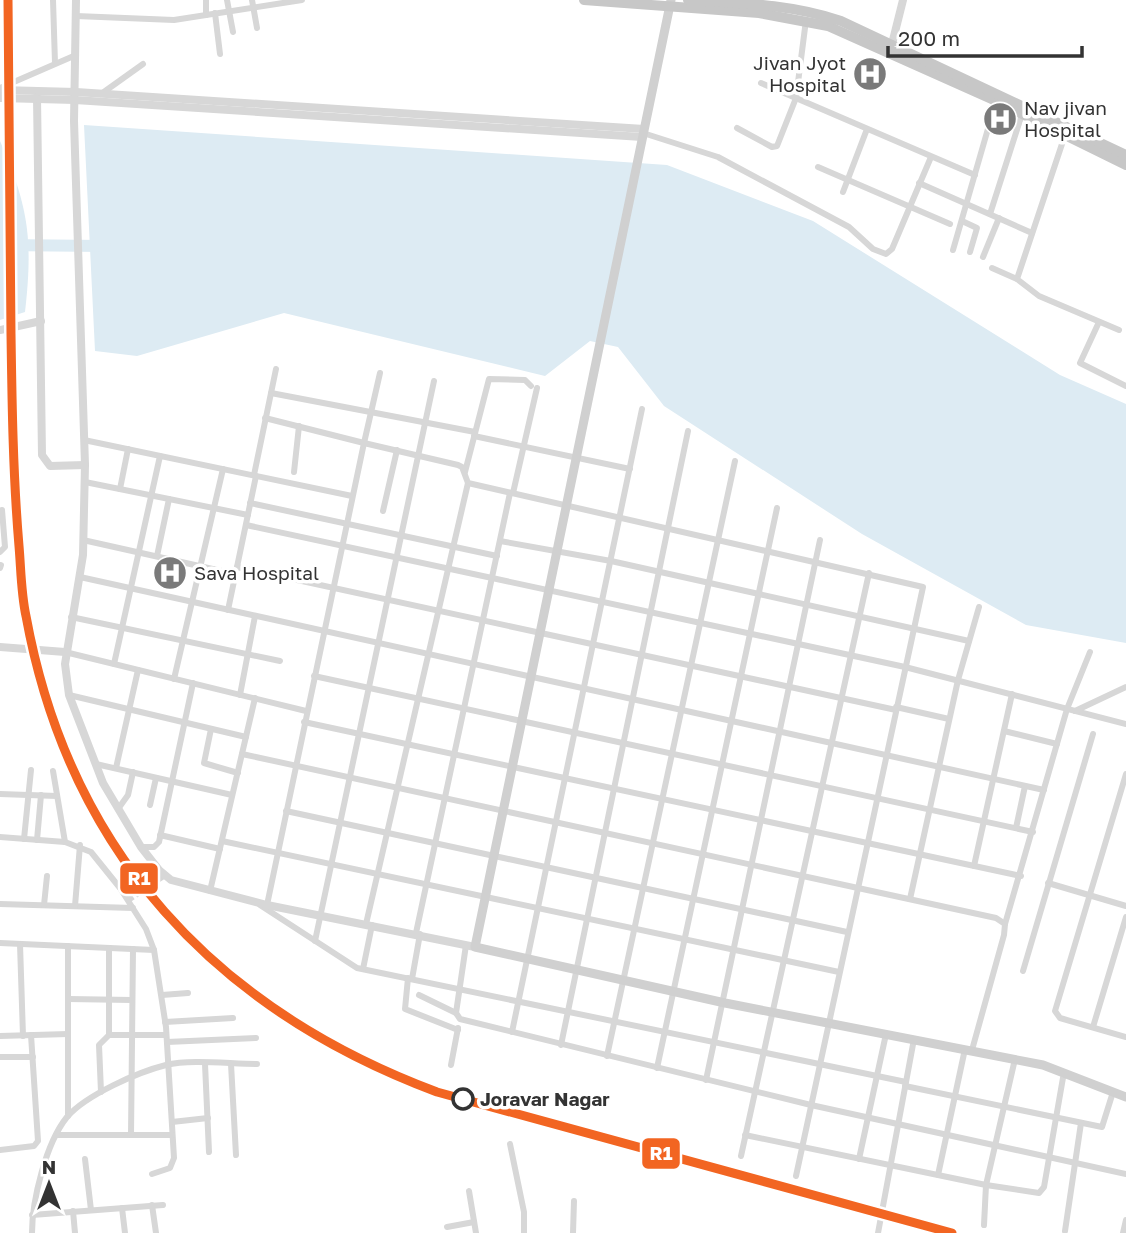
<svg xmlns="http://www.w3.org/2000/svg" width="1126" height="1233" font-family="'Golos Text',sans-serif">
<rect width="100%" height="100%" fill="#fff"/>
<g fill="#ddebf3">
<polygon points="84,125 667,165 813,221 1060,375 1126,404 1126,643 1026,625 862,534 664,406 618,347 590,341 545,376 284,313 137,356 95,351"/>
<path d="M0 141C29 207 33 241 25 312L0 320Z"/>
</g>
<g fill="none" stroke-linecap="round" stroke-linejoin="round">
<polyline stroke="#ddebf3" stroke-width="12" points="0,245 105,246"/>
<polyline stroke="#d6d6d6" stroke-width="6" stroke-dasharray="6 3" stroke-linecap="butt" points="128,900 165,875"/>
<g stroke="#d7d7d7" stroke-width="6">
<polyline points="53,0 55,63"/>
<polyline points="206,0 206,15"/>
<polyline points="227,0 233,32"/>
<polyline points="252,0 257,28"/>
<polyline points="215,13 220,54"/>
<polyline points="76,16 174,20 302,0"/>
<polyline points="761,83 975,175"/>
<polyline points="0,88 76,55"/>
<polyline points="101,94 143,64"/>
<polyline points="737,128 772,147 777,146 796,98 806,20"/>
<polyline points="643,133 718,157 849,227 873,249 886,254 892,249 931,157"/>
<polyline points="1065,135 1017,279 1039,296 1119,330"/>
<polyline points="818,167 950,224"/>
<polyline points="919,183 1032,233"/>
<polyline points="843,192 867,129"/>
<polyline points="990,214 1022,114"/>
<polyline points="962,221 977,228 970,252"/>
<polyline points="953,250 996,101"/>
<polyline points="983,257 999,218"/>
<polyline points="992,268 1017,279"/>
<polyline points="1099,322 1080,363 1126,386"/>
<polyline points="271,393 475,432"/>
<polyline points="265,418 364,443 380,373"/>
<polyline points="474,436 630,469"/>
<polyline points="84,440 352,496"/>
<polyline points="294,472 299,426"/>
<polyline points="465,472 489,379 525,380 531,386"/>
<polyline points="254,475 276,369"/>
<polyline points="85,482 248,515"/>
<polyline points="120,489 128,449"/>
<polyline points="513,493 537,388"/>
<polyline points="250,503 497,556"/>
<polyline points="383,511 397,450"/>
<polyline points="246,525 905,667 1126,724"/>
<polyline points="83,540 235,574"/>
<polyline points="500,541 611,561 969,641"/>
<polyline points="0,552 5,547 2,510"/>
<polyline points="157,556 169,499"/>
<polyline points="237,567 896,710"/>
<polyline points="0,568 1,565"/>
<polyline points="80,577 1044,790"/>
<polyline points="228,610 256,476"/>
<polyline points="71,617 280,661"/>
<polyline points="65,652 306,711"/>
<polyline points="114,664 160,456"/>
<polyline points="314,676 1033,832"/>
<polyline points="174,679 223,469"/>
<polyline points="69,695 246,737"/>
<polyline points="240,695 255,616"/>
<polyline points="896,707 949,719"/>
<polyline points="1075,711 1126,687"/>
<polyline points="304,722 1021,876"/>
<polyline points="211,729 204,763 238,773"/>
<polyline points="1004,731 1057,744"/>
<polyline points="242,754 996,918 1005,924 1004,935 972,1050"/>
<polyline points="96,764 232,795"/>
<polyline points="116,768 138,670"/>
<polyline points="53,771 65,842"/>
<polyline points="1126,774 1055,1011 1060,1018 1126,1037"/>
<polyline points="0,794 57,796"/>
<polyline points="150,805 156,778"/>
<polyline points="118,809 128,795 133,772"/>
<polyline points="286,811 847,932"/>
<polyline points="1016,828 1025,786"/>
<polyline points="160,835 220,849"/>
<polyline points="0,837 65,842 91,852 120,888 146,929 154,950 166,1027 174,1158 170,1168 152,1174"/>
<polyline points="24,839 31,770"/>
<polyline points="37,840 41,795"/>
<polyline points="222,841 839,972"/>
<polyline points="141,847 154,847 159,842 193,683"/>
<polyline points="974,866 1012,694"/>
<polyline points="1048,883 1126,906"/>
<polyline points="210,891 255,698"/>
<polyline points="910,899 958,680 979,607"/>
<polyline points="0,904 133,908"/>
<polyline points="44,905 47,876"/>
<polyline points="260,905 357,968 906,1082"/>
<polyline points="267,905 364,443 458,465 462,467 468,483 923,587 796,1176"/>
<polyline points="75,906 80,845"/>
<polyline points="366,924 468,483"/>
<polyline points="1005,924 1067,709 1090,652"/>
<polyline points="416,933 510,493"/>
<polyline points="315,941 434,381"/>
<polyline points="0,943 154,950"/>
<polyline points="20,944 23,1036"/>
<polyline points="466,945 456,1013 460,1019 811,1105 1126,1174"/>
<polyline points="363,969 372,925"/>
<polyline points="1023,971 1093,734"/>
<polyline points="408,978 405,1009 458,1030"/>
<polyline points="412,979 420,934"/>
<polyline points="162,995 188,993"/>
<polyline points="419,995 456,1013"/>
<polyline points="68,999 132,1000"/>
<polyline points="165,1022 233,1018"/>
<polyline points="1093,1027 1126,917"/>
<polyline points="512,1032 642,409"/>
<polyline points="109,1035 166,1035"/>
<polyline points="0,1036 68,1034"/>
<polyline points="167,1042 256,1038"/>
<polyline points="561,1045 688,431"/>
<polyline points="607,1056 735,461"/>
<polyline points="0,1057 33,1057"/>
<polyline points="205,1064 209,1152"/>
<polyline points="231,1064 236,1155"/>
<polyline points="451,1065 458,1028"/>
<polyline points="657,1068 777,508"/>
<polyline points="706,1080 820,540"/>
<polyline points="905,1086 1102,1127 1113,1092"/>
<polyline points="101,1092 99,1045 109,1035 109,948"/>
<polyline points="68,1116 68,946"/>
<polyline points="172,1122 208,1118"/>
<polyline points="57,1135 172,1135"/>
<polyline points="131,1135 133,949"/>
<polyline points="745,1135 986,1185 1039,1193 1044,1187 1064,1072"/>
<polyline points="510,1144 524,1212 524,1233"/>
<polyline points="0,1150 34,1146 38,1141 31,1035"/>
<polyline points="741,1156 869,573"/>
<polyline points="85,1159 91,1210"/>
<polyline points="859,1159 886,1034"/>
<polyline points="938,1175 965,1049"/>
<polyline points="469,1191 476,1233"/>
<polyline points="152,1205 156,1233"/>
<polyline points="122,1208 125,1233"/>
<polyline points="73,1211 75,1233"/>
<polyline points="32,1215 163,1205"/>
<polyline points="984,1225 986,1185 1015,1059"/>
<polyline points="447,1227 474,1222"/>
<polyline points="1065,1231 1081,1123"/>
<path d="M32 1233C32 1200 46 1143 67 1117 86 1095 138 1072 166 1065 191 1059 230 1064 257 1064"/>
<polyline points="573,1233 574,1201"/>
<polyline points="878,1233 914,1039"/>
<polyline points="1123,1233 1126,1220"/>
</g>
<g stroke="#d7d7d7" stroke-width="8">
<polyline points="76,0 74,121 85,465 83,555 65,664 69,695 103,783 141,847 159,870 171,880 267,905 475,947"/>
<polyline points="891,48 903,0"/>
<polyline points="0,90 76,92 644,129"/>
<polyline points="37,97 42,455 50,466 85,465"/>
<polyline points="0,98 75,100 642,137"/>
<polyline points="0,330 41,321"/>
<polyline points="0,647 65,652"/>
</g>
<polyline stroke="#d0d0d0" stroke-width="9" points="671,0 475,947 725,1003 1043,1065 1126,1097"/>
<g stroke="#c7c7c7" stroke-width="10">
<polyline points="584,0 759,13 828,26 996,101 1126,165"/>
<path d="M688 0C740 3 792 4 841 21L1126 155"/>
</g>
<g stroke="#fff" stroke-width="14">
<path id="rail-1" d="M8 0C9 111 10 223 11 334 12 405 13 475 19 546 21 569 21 593 26 616 69 852 215 1009 437 1092L952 1233"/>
</g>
<use href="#rail-1" stroke="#f26522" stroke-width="9"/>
</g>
<defs>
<g id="hospital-disc" transform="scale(1.75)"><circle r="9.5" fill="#7a7a7a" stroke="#fff"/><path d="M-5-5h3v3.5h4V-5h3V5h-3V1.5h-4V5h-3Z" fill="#fff"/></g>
</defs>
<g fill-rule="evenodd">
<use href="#hospital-disc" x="870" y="74"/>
<use href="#hospital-disc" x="1000" y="119"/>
<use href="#hospital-disc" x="170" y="573"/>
</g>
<circle fill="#fff" stroke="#333" stroke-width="3.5" cx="463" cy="1099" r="10"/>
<g text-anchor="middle" stroke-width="7" stroke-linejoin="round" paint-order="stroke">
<g font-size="19" fill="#333" stroke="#fff" text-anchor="start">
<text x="846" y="70" text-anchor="end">Jivan Jyot<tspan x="846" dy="22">Hospital</tspan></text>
<text x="1024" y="115">Nav jivan<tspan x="1024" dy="22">Hospital</tspan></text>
<text x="194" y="580">Sava Hospital</text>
</g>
<g font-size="19" font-weight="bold" fill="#333" stroke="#fff" text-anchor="start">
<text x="480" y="1106">Joravar Nagar</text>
</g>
</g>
<g stroke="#fff" stroke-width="2.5">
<rect x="119" y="862" width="40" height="33" rx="7" fill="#f26522"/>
<rect x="641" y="1137" width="40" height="33" rx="7" fill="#f26522"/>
</g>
<g font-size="19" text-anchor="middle" font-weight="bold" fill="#fff">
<text x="139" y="885">R1</text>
<text x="661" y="1160">R1</text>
</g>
<g transform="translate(49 1184)" stroke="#ffffff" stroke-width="5" paint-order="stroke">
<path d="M0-5L12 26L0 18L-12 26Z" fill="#333333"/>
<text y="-10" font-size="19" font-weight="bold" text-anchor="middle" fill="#333333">N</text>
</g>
<path d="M888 46v10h194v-10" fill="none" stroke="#333333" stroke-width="3.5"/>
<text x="898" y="46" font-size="21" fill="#333333" stroke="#ffffff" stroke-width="5" paint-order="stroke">200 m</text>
</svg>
